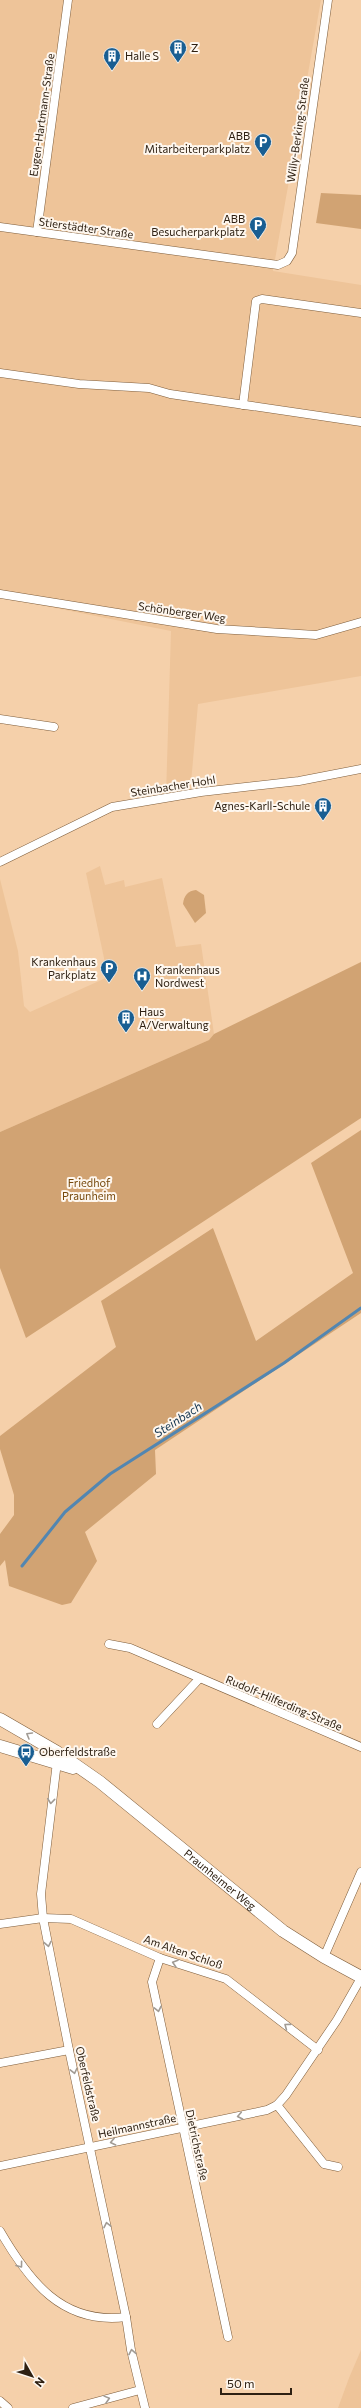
<svg xmlns="http://www.w3.org/2000/svg" width="361" height="2408" font-family="Commissioner,sans-serif">
<rect width="100%" height="100%" fill="#f5d0aa"/>
<g fill="#eec499">
<polygon points="0,0 321,0 273,271 361,285 361,676 198,704 190,794 166,796 171,631 0,597"/>
<polygon points="100,866 105,885 124,880 125,887 162,878 176,947 201,944 214,1034 209,1040 0,1132 0,879 18,951 24,1006 30,1012 108,977 86,873"/>
<polygon points="361,2350 361,2408 338,2408 349,2378"/>
</g>
<g fill="#d1a373">
<polygon points="321,193 361,195 361,229 316,223"/>
<path d="M196 890 204 895 206 913 195 923 183 904C184 895 188 891 196 890Z"/>
<polygon points="361,962 361,1118 26,1338 0,1268 0,1132 209,1040 214,1034"/>
<polygon points="361,1130 361,1313 155,1450 156,1474 85,1532 97,1561 71,1603 62,1605 9,1586 5,1560 0,1566 0,1534 14,1515 14,1495 0,1449 0,1436 116,1347 101,1301 213,1228 256,1341 353,1273 311,1163"/>
</g>
<g fill="none" stroke-linecap="round" stroke-linejoin="round">
<polyline stroke="#5286b1" stroke-width="3" points="22,1566 65,1512 110,1474 284,1363 361,1308"/>
<g stroke="#7e5d3b" stroke-width="9">
<g id="minor">
<polyline points="0,227 278,265 287,261 292,253 328,0"/>
<polyline points="37,232 68,0"/>
<polyline points="0,373 79,384 149,388 170,394 361,422"/>
<polyline points="243,405 256,301 262,299 361,313"/>
<polyline points="0,594 217,629 316,635 361,622"/>
<polyline points="0,719 54,727"/>
<polyline points="0,862 112,807 201,792 299,781 361,769"/>
<polyline points="109,1644 130,1648 361,1747"/>
<polyline points="157,1724 199,1679"/>
<polyline points="57,1762 41,1894 43,1918 69,2050 126,2317 131,2350 145,2408"/>
<polyline points="0,1924 43,1918 71,1919 160,1958 226,1979 318,2050"/>
<polyline points="324,1957 361,1872"/>
<polyline points="160,1958 152,1982 228,2337"/>
<polyline points="0,2063 69,2050"/>
<polyline points="277,2105 324,2164 338,2167"/>
<polyline points="0,2166 267,2110 277,2105 286,2095 337,2020 361,1978"/>
<path d="M0 2231C29 2281 62 2325 126 2317"/>
<polyline points="0,2401 8,2408"/>
<polyline points="73,2408 140,2390"/>
</g>
</g>
<g stroke="#7e5d3b" stroke-width="13">
<g id="secondary">
<path id="s1" d="M0 1719 57 1752 100 1782 283 1931 324 1957 361 1977"/>
<polyline points="0,1746 73,1768"/>
</g>
</g>
<use href="#minor" stroke="#fff" stroke-width="8"/>
<use href="#secondary" stroke="#fff" stroke-width="12"/>
</g>
<defs><path id="oneway-chevron" d="M-2-3.5L2.5 0L-2 3.5" fill="none" stroke-width="1.6" stroke-linecap="round" stroke-linejoin="round"/></defs>
<g stroke="#a19b94">
<use href="#oneway-chevron" transform="translate(29 1735) rotate(-150)"/>
<use href="#oneway-chevron" transform="translate(51 1801) rotate(96)"/>
<use href="#oneway-chevron" transform="translate(48 1944) rotate(79)"/>
<use href="#oneway-chevron" transform="translate(175 1963) rotate(-163)"/>
<use href="#oneway-chevron" transform="translate(158 2009) rotate(78)"/>
<use href="#oneway-chevron" transform="translate(287 2026) rotate(-143)"/>
<use href="#oneway-chevron" transform="translate(74 2071) rotate(77)"/>
<use href="#oneway-chevron" transform="translate(240 2116) rotate(169)"/>
<use href="#oneway-chevron" transform="translate(113 2142) rotate(168)"/>
<use href="#oneway-chevron" transform="translate(107 2225) rotate(-102)"/>
<use href="#oneway-chevron" transform="translate(20 2265) rotate(53)"/>
<use href="#oneway-chevron" transform="translate(132 2352) rotate(-101)"/>
<use href="#oneway-chevron" transform="translate(107 2399) rotate(-15)"/>
</g>
<defs>
<g id="building-pin" transform="scale(0.9)"><path d="M0 17L-7.5 6A9.5 9.5 0 1 1 7.5 6Z" fill="#195e92" stroke="#fef7ef"/><path d="M-4-6H4V6H1V3H-1V6H-4ZM-2.5-4.3h1.7v1.8h-1.7ZM.8-4.3h1.7v1.8H.8ZM-2.5-1h1.7V.8h-1.7ZM.8-1h1.7V.8H.8Z" fill="#fff"/></g>
<g id="parking-pin" transform="scale(0.9)"><path d="M0 17L-7.5 6A9.5 9.5 0 1 1 7.5 6Z" fill="#195e92" stroke="#fef7ef"/><path d="M-3.5-5.5H1a3.5 3.5 0 0 1 0 7H-1V5.5H-3.5ZM-1-3.4V-.6H.8a1.4 1.4 0 0 0 0-2.8Z" fill="#fff"/></g>
<g id="hospital-pin" transform="scale(0.9)"><path d="M0 17L-7.5 6A9.5 9.5 0 1 1 7.5 6Z" fill="#195e92" stroke="#fef7ef"/><path d="M-5-5h3v3.5h4V-5h3V5h-3V1.5h-4V5h-3Z" fill="#fff"/></g>
<g id="bus-pin" transform="scale(0.9)"><path d="M0 17L-7.5 6A9.5 9.5 0 1 1 7.5 6Z" fill="#195e92" stroke="#fef7ef"/><path d="M-5-6H5V4H4V6H2V4H-2V6H-4V4H-5ZM-3.5-4V0h7V-4ZM-3.5 1.2v1.5H-2V1.2ZM2 1.2v1.5H3.5V1.2Z" fill="#fff"/></g>
</defs>
<g fill-rule="evenodd">
<use href="#building-pin" x="178" y="48"/>
<use href="#building-pin" x="112" y="56"/>
<use href="#parking-pin" x="263" y="142"/>
<use href="#parking-pin" x="258" y="225"/>
<use href="#building-pin" x="323" y="806"/>
<use href="#parking-pin" x="109" y="968"/>
<use href="#hospital-pin" x="142" y="976"/>
<use href="#building-pin" x="126" y="1018"/>
<use href="#bus-pin" x="26" y="1752"/>
</g>
<g text-anchor="middle" stroke-width="4" stroke-linejoin="round" paint-order="stroke">
<g font-size="11" fill="#2e2012" stroke="#fef7ef" text-anchor="start">
<text x="191" y="52">Z</text>
<text x="125" y="60">Halle S</text>
<text x="250" y="140" text-anchor="end">ABB<tspan x="250" dy="13">Mitarbeiterparkplatz</tspan></text>
<text x="245" y="223" text-anchor="end">ABB<tspan x="245" dy="13">Besucherparkplatz</tspan></text>
<text x="310" y="810" text-anchor="end">Agnes-Karll-Schule</text>
<text x="96" y="966" text-anchor="end">Krankenhaus<tspan x="96" dy="13">Parkplatz</tspan></text>
<text x="155" y="974">Krankenhaus<tspan x="155" dy="13">Nordwest</tspan></text>
<text x="139" y="1016">Haus<tspan x="139" dy="13">A/Verwaltung</tspan></text>
<text x="39" y="1756">Oberfeldstraße</text>
</g>
<g font-size="11" fill="#2e2012" stroke="#fef7ef">
<text transform="translate(42 115) rotate(-82)" y="4">Eugen-Hartmann-Straße</text>
<text transform="translate(298 130) rotate(-82)" y="4">Willy-Berking-Straße</text>
<text transform="translate(86 228) rotate(8)" y="4">Stierstädter Straße</text>
<text transform="translate(182 612) rotate(8)" y="4">Schönberger Weg</text>
<text transform="translate(173 786) rotate(-9)" y="4">Steinbacher Hohl</text>
<text transform="translate(284 1703) rotate(23)" y="4">Rudolf-Hilferding-Straße</text>
<text dy="4" stroke="none"><textPath href="#s1" startOffset="273">Praunheimer Weg</textPath></text>
<text transform="translate(183 1952) rotate(19)" y="4">Am Alten Schloß</text>
<text transform="translate(88 2084) rotate(77)" y="4">Oberfeldstraße</text>
<text transform="translate(137 2126) rotate(-12)" y="4">Heilmannstraße</text>
<text transform="translate(197 2145) rotate(78)" y="4">Dietrichstraße</text>
</g>
<g font-size="11" fill="#77490c" stroke="#fef7ef">
<text x="89" y="1187">Friedhof<tspan x="89" dy="13">Praunheim</tspan></text>
</g>
<g font-size="12" font-style="italic" fill="#13344f" stroke="#fef7ef">
<text transform="translate(178 1420) rotate(-33)" y="4">Steinbach</text>
</g>
</g>
<g transform="translate(32 2376) rotate(129)" stroke="#fef7ef" stroke-width="3" paint-order="stroke">
<path d="M0-3L7 15L0 10L-7 15Z" fill="#2e2012"/>
<text y="-6" font-size="11" font-weight="bold" text-anchor="middle" fill="#2e2012">N</text>
</g>
<path d="M221 2388v6h70v-6" fill="none" stroke="#2e2012" stroke-width="2"/>
<text x="227" y="2388" font-size="12" fill="#2e2012" stroke="#fef7ef" stroke-width="3" paint-order="stroke">50 m</text>
</svg>
